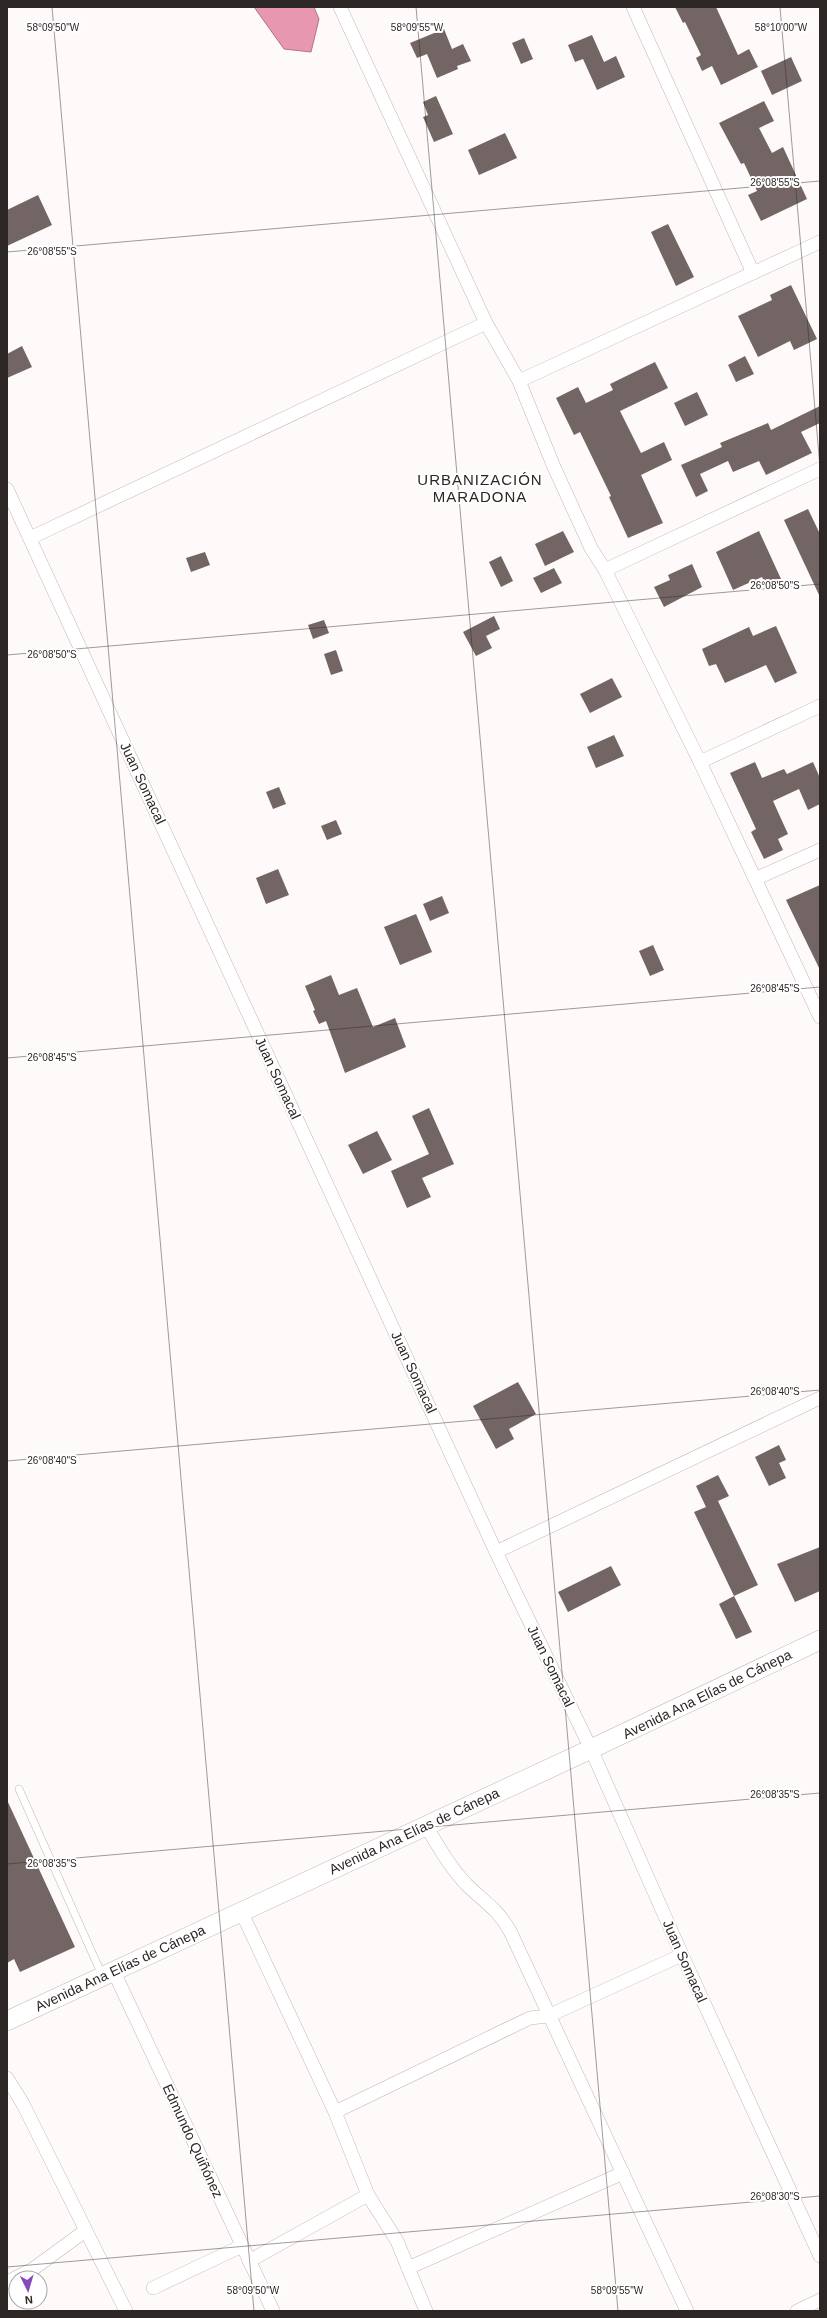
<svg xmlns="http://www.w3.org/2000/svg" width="827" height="2318" font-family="Arial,sans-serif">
<rect width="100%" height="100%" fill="#fefaf9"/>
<polygon fill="#e897b0" stroke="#b07586" points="254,7 314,7 319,19 311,52 284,49"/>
<g fill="#746565">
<polygon points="675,7 716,7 738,55 749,49 758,67 721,85 712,66 702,71 696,58 701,55 685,22 683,23"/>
<polygon points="444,29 452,49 463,44 471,61 457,66 458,69 437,78 427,54 417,58 410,43"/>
<polygon points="592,35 604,62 616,56 625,77 597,90 583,59 575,62 568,45"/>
<polygon points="524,38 533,59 521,64 512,43"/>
<polygon points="791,57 802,81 772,95 761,71"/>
<polygon points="436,96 453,134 434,142 423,117 428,115 423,102"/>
<polygon points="764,101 774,121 759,128 772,153 783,147 807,199 761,221 748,195 757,191 744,163 741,164 719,123"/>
<polygon points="505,133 517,158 479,175 468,150"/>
<polygon points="38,195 52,225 7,246 7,210"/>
<polygon points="668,224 694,277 676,286 651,232"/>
<polygon points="791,285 817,339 794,350 790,341 758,357 738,316 772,300 770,295"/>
<polygon points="22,346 32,367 7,378 7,354"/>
<polygon points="745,356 754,374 736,382 728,365"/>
<polygon points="655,362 668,388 620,411 641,453 664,442 672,460 641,475 663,523 628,538 609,497 611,496 580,432 574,435 556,398 578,387 586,403 613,390 610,384"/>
<polygon points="697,392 708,415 685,426 674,403"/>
<polygon points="820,406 820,423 801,432 812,453 766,475 759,461 733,472 728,461 700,474 708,491 696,497 681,465 722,447 720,443 737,436 768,423 771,430"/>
<polygon points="808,509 820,534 820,597 784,520"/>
<polygon points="563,531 574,552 545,566 535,544"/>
<polygon points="759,531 781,579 766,585 762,577 733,590 716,552"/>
<polygon points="205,552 210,565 191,572 186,558"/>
<polygon points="501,556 513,581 501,587 489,562"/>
<polygon points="692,564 702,587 664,607 654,587 670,580 668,575"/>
<polygon points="554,568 562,583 541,593 533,578"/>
<polygon points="494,616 500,629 486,636 492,648 476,656 463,632"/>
<polygon points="324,620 329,633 313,639 308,625"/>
<polygon points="776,626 797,673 775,683 766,665 725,683 716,664 709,666 702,649 749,627 753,636"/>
<polygon points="336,650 343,671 331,675 324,654"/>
<polygon points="612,678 622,697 590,713 580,694"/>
<polygon points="614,735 624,756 596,768 587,747"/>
<polygon points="755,762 762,778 784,769 787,774 813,762 820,778 820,804 808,810 799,789 773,801 788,834 778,839 783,850 764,859 751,832 756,829 730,773"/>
<polygon points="279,787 286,804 273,809 266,792"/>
<polygon points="336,820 342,834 327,840 321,826"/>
<polygon points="278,869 289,895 266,904 256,878"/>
<polygon points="820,885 820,970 786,900"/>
<polygon points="442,896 449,913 430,921 423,904"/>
<polygon points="416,914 432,952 400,965 384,927"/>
<polygon points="653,945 664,970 650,976 639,951"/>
<polygon points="331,975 339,995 357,988 373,1027 395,1018 406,1047 345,1073 326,1021 319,1024 313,1011 315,1010 305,986"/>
<polygon points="429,1108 454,1164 422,1178 431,1197 407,1208 391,1171 429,1154 412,1116"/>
<polygon points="377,1131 392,1160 363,1174 348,1145"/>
<polygon points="518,1382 536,1414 509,1429 514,1439 496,1449 473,1406"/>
<polygon points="779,1445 786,1460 779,1463 786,1478 769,1486 755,1457"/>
<polygon points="718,1475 729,1496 718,1501 758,1585 734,1596 694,1512 706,1507 696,1486"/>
<polygon points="820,1547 820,1591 795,1602 777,1564"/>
<polygon points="611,1566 621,1585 568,1612 558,1592"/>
<polygon points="734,1596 752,1632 736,1639 719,1604"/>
<polygon points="7,1800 75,1947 20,1972 14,1959 7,1963"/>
</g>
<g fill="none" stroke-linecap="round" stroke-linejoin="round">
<g stroke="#c5b5b0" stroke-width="8">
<polyline id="service" points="19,1789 102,1975"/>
</g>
<g stroke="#c5b5b0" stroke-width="14">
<g id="minor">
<polyline points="340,7 486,323 519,381 554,467 591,548 605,570 700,762 820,1017"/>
<polyline points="633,7 753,273"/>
<polyline points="519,381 820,242"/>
<polyline points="7,489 496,1552 591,1749 682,1955 820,2256"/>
<polyline points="30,538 486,323"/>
<polyline points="605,570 820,469"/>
<polyline points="700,762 820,706"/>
<polyline points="755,879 820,850"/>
<polyline points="496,1552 820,1398"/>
<path d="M426 1826C438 1846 450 1867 466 1884 484 1902 497 1908 510 1931L687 2311"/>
<polyline points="241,1911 335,2112 368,2195 397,2241 426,2311"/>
<polyline points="114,1972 273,2311"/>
<polyline points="7,2078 23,2104 126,2311"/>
<polyline points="335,2112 530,2018 548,2016 682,1955"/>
<polyline points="249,2261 368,2195"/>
<polyline points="408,2268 623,2173"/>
<polyline points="7,2282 33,2269 85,2231"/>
<polyline points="153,2288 242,2246"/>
<polyline points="797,2311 820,2300"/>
</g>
</g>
<g stroke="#c5b5b0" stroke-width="20">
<polyline id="secondary" points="7,2021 591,1749 820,1640"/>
</g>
<use href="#service" stroke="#fff" stroke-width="7"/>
<use href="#minor" stroke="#fff" stroke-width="13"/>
<use href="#secondary" stroke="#fff" stroke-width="19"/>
</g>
<path fill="none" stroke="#2c2625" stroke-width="1" stroke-opacity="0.45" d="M52 7 254 2311M416 7 618 2311M780 7 820 467M7 252 820 181M7 655 820 584M7 1058 820 987M7 1461 820 1390M7 1864 820 1793M7 2267 820 2196"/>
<g text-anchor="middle" stroke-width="4" stroke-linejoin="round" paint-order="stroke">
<g font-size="14" fill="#2c2625" stroke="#fff">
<text transform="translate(143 783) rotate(65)" y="5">Juan Somacal</text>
<text transform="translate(278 1078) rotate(65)" y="5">Juan Somacal</text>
<text transform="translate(414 1372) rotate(65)" y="5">Juan Somacal</text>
<text transform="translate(551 1666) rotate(64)" y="5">Juan Somacal</text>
<text transform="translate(707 1694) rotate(-26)" y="5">Avenida Ana Elías de Cánepa</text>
<text transform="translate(414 1831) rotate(-25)" y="5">Avenida Ana Elías de Cánepa</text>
<text transform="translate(685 1961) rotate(66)" y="5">Juan Somacal</text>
<text transform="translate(120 1968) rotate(-25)" y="5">Avenida Ana Elías de Cánepa</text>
<text transform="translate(193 2141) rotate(65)" y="5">Edmundo Quiñónez</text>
</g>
<g font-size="15" letter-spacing="1" fill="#2c2625" stroke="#fff">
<text x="480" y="485">URBANIZACIÓN<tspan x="480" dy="17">MARADONA</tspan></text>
</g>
</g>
<g font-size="10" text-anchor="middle" fill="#2c2625" stroke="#fff" stroke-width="4" stroke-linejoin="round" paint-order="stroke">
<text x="53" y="31">58°09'50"W</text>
<text x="417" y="31">58°09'55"W</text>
<text x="781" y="31">58°10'00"W</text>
<text x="775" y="186">26°08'55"S</text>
<text x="52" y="255">26°08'55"S</text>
<text x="775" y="589">26°08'50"S</text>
<text x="52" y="658">26°08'50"S</text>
<text x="775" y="992">26°08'45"S</text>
<text x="52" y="1061">26°08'45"S</text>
<text x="775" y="1395">26°08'40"S</text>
<text x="52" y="1464">26°08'40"S</text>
<text x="775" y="1798">26°08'35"S</text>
<text x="52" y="1867">26°08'35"S</text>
<text x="775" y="2200">26°08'30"S</text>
<text x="253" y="2294">58°09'50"W</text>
<text x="617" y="2294">58°09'55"W</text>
</g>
<rect width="827" height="2318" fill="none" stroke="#2c2625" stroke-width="16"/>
<g transform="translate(28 2290) rotate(175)"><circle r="19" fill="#ffffff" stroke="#aba8a8"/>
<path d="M0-3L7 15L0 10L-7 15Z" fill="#8548be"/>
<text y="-6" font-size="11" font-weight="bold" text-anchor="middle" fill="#2c2625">N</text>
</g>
</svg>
